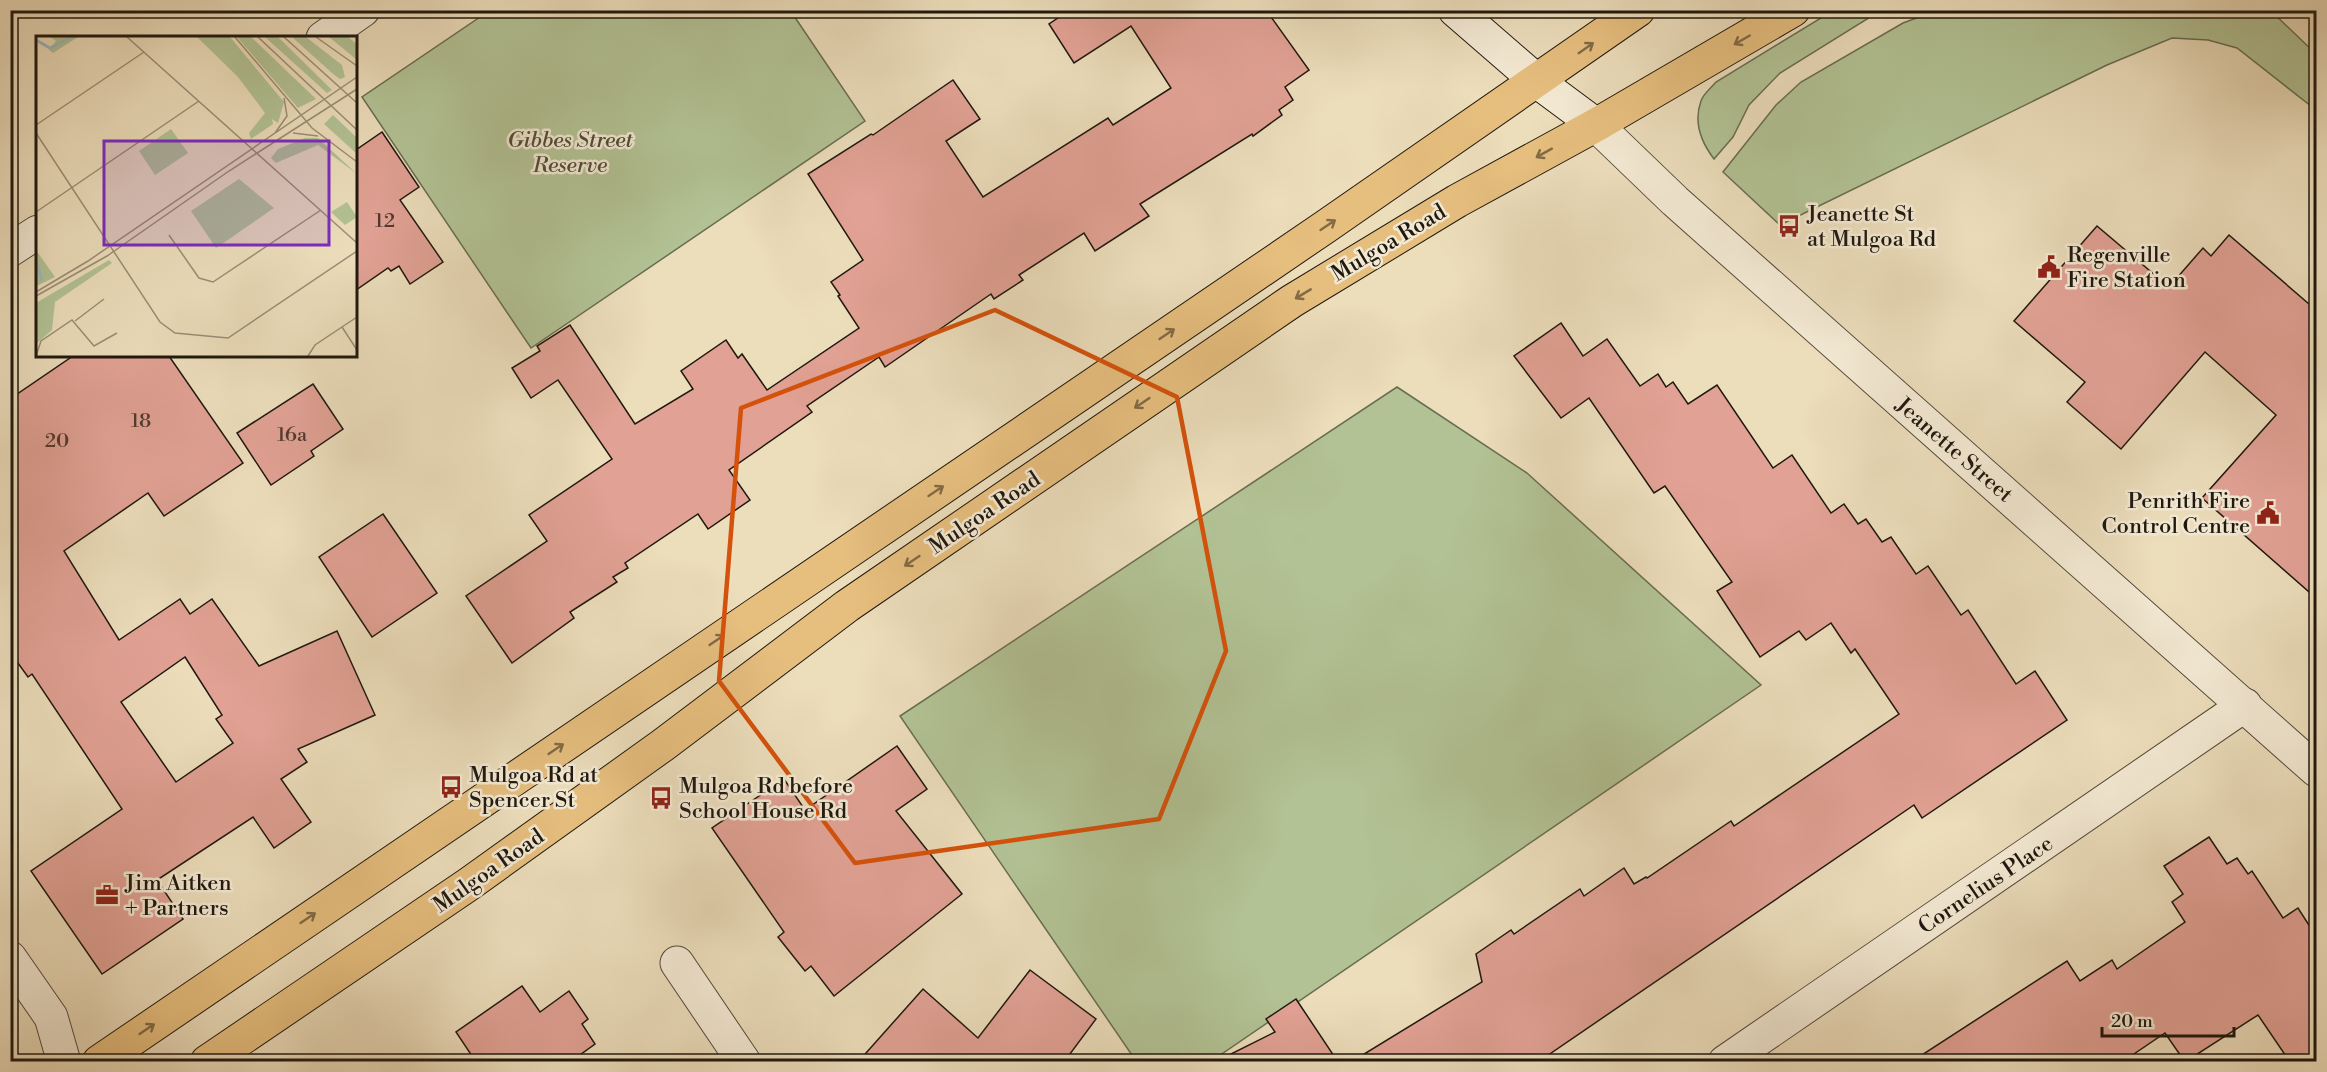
<svg xmlns="http://www.w3.org/2000/svg" width="2327" height="1072" font-family="'Libre Bodoni',serif">
<rect width="100%" height="100%" fill="#ecddbb"/>
<filter id="stains"><feTurbulence type="fractalNoise" baseFrequency=".00333" numOctaves="4"/><feColorMatrix values="0 0 0 0 .2 0 0 0 0 .09 0 0 0 0 .02 0 0 0 .5 -.17"/></filter>
<radialGradient id="worn" r=".72"><stop offset=".6" stop-color="#630" stop-opacity="0"/><stop offset="1" stop-color="#630" stop-opacity=".3"/></radialGradient>
<g fill="#b2c294" stroke="#686d52" stroke-width="1.5">
<polygon points="790,10 865,121 531,348 362,97 489,11"/>
<path d="M1834 10 1880 11 1780 73 1749 105 1733 137 1714 159C1701 142 1693 123 1701 101 1703 94 1711 88 1716 82Z"/>
<polygon points="1938,10 2271,11 2316,54 2316,110 2237,48 2208,40 2172,38 2107,65 1780,225 1723,172 1776,105 1801,82 1903,23"/>
<polygon points="1397,387 1527,473 1761,685 1210,1062 1136,1061 900,716"/>
</g>
<g fill="#e1a194" stroke="#1f180f" stroke-width="1.5" fill-rule="evenodd">
<polygon points="1070,10 1266,10 1309,70 1285,87 1293,100 1279,110 1282,115 1253,136 1252,134 1140,204 1149,216 1095,251 1084,233 1019,275 1023,280 994,299 991,294 885,367 879,357 807,406 812,412 729,470 750,500 708,529 698,514 625,563 628,568 613,577 617,582 570,612 574,618 512,663 466,596 547,541 529,515 612,459 558,380 531,398 512,368 540,351 537,346 570,325 635,424 693,389 681,371 726,340 738,358 742,354 767,390 859,328 838,296 840,295 831,282 863,260 808,174 871,134 873,135 953,80 980,119 946,141 983,197 1108,118 1113,125 1171,88 1131,26 1074,63 1049,24"/>
<polygon points="382,132 419,187 400,200 443,262 410,284 399,266 391,271 388,268 356,290 356,150"/>
<polygon points="2097,226 2169,287 2203,248 2211,256 2229,235 2316,310 2316,598 2202,498 2276,415 2205,352 2121,449 2067,402 2085,382 2014,321"/>
<polygon points="1561,323 1583,356 1607,339 1640,386 1658,374 1666,387 1673,382 1688,404 1717,385 1773,468 1792,455 1831,513 1844,504 1858,524 1866,519 1882,542 1891,537 1916,574 1928,566 1961,615 1968,610 2016,684 2035,671 2067,720 1922,818 1914,805 1538,1062 1351,1062 1482,982 1476,954 1511,930 1514,934 1580,889 1584,896 1624,868 1634,884 1646,877 1647,878 1731,821 1734,826 1899,714 1855,649 1851,653 1831,623 1806,640 1799,631 1760,657 1717,591 1732,582 1665,486 1654,493 1589,398 1561,418 1514,356"/>
<path d="M73 356H169L243 463 164 516 148 493 64 551 119 640 180 599 190 614 212 599 259 666 337 631 375 715 298 749 307 762 281 779 311 822 274 848 253 817 157 880 183 919 102 974 31 871 122 809 32 674 28 677 10 652V399ZM185 657 222 715 216 719 233 743 176 782 121 702Z"/>
<polygon points="313,384 343,429 311,451 314,456 271,485 237,433"/>
<polygon points="383,514 437,593 372,637 319,557"/>
<polygon points="897,746 927,789 896,811 962,894 834,996 811,966 805,971 778,937 784,932 712,828 784,779 805,810"/>
<polygon points="2209,837 2227,864 2237,858 2248,874 2252,871 2283,918 2298,908 2316,936 2316,1062 2290,1062 2258,1015 2185,1062 2165,1033 2122,1062 1911,1062 2067,961 2080,981 2112,960 2117,969 2185,922 2172,902 2183,894 2164,866"/>
<polygon points="1030,970 1096,1019 1064,1062 858,1062 923,989 978,1038"/>
<polygon points="522,986 540,1012 569,991 588,1019 582,1024 595,1044 570,1062 476,1062 456,1032"/>
<polygon points="1296,999 1338,1062 1215,1062 1275,1032 1266,1019"/>
</g>
<g fill="none" stroke-linecap="round" stroke-linejoin="round">
<g stroke="#52493a" stroke-width="35">
<g id="street">
<polyline points="323,38 363,10"/>
<polyline points="1596,125 1675,201 2316,770"/>
<polyline points="10,250 38,232"/>
<polyline points="10,958 51,1017 64,1062"/>
<polyline points="677,963 744,1062"/>
<polyline points="1725,1062 2245,705"/>
</g>
</g>
<g stroke="#1f180f" stroke-width="35">
<polyline id="secondary" points="1455,10 1538,82 1596,125"/>
</g>
<g stroke="#1f180f" stroke-width="35">
<g id="primary">
<polyline points="99,1062 1325,227 1638,10"/>
<polyline points="207,1062 469,884 663,745 847,606 1292,301 1457,201 1596,125 1793,10"/>
</g>
</g>
<use href="#street" stroke="#f3e9d3" stroke-width="33"/>
<use href="#secondary" stroke="#f3e9d3" stroke-width="33"/>
<use href="#primary" stroke="#e6be7e" stroke-width="33"/>
</g>
<defs><path id="oneway-shaft" d="M-6 0H5M1.5-3L5.5 0L1.5 3" fill="none" stroke-width="1.6" stroke-linecap="round" stroke-linejoin="round" transform="scale(1.5)"/></defs>
<g stroke="#826b46">
<use href="#oneway-shaft" transform="translate(1742 40) rotate(150)"/>
<use href="#oneway-shaft" transform="translate(1586 48) rotate(-35)"/>
<use href="#oneway-shaft" transform="translate(1544 153) rotate(151)"/>
<use href="#oneway-shaft" transform="translate(1328 225) rotate(-34)"/>
<use href="#oneway-shaft" transform="translate(1303 294) rotate(149)"/>
<use href="#oneway-shaft" transform="translate(1167 334) rotate(-34)"/>
<use href="#oneway-shaft" transform="translate(1142 403) rotate(146)"/>
<use href="#oneway-shaft" transform="translate(936 491) rotate(-34)"/>
<use href="#oneway-shaft" transform="translate(912 561) rotate(146)"/>
<use href="#oneway-shaft" transform="translate(717 640) rotate(-34)"/>
<use href="#oneway-shaft" transform="translate(556 749) rotate(-34)"/>
<use href="#oneway-shaft" transform="translate(308 918) rotate(-34)"/>
<use href="#oneway-shaft" transform="translate(147 1029) rotate(-34)"/>
</g>
<path fill="none" stroke="#d4520c" stroke-width="4.5" stroke-linejoin="round" d="M995 310 1177 397 1226 651 1159 819 855 863 719 681 741 408Z"/>
<defs>
<g id="bus-bare" transform="scale(1.8)"><path d="M-5-6H5V4H4V6H2V4H-2V6H-4V4H-5ZM-3.5-4V0h7V-4ZM-3.5 1.2v1.5H-2V1.2ZM2 1.2v1.5H3.5V1.2Z" fill="#8f2418" stroke="#f3e9d3" stroke-width="2.5" paint-order="stroke"/></g>
<g id="civic-bare" transform="scale(1.8)"><path d="M-.6-6.5H3V-4.5H.6V-3L4-1V1h2V6H-6V1h2V-1L-.6-3ZM-1.2 2.5V6h2.4V2.5Z" fill="#8f2418" stroke="#f3e9d3" stroke-width="2.5" paint-order="stroke"/></g>
<g id="office-bare" transform="scale(1.8)"><path d="M-6-3h4V-5.5h4V-3h4V5H-6ZM-1-4.5V-3h2v-1.5ZM-6 0V1H6V0Z" fill="#8f2418" stroke="#f3e9d3" stroke-width="2.5" paint-order="stroke"/></g>
</defs>
<g fill-rule="evenodd">
<use href="#bus-bare" x="1789" y="226"/>
<use href="#civic-bare" x="2049" y="267"/>
<use href="#civic-bare" x="2268" y="513"/>
<use href="#bus-bare" x="451" y="787"/>
<use href="#bus-bare" x="661" y="798"/>
<use href="#office-bare" x="107" y="895"/>
</g>
<g text-anchor="middle" stroke-width="5" stroke-linejoin="round" paint-order="stroke">
<g font-size="20" fill="#503a30">
<text x="385" y="227">12</text>
<text x="141" y="427">18</text>
<text x="292" y="441">16a</text>
<text x="57" y="447">20</text>
</g>
<g font-size="22" font-style="italic" fill="#4b4b37" stroke="#f3e9d3">
<text x="570" y="147">Gibbes Street<tspan x="570" dy="25">Reserve</tspan></text>
</g>
<g font-size="22" fill="#1f180f" stroke="#f3e9d3" text-anchor="start">
<text x="1807" y="221">Jeanette St<tspan x="1807" dy="25">at Mulgoa Rd</tspan></text>
<text x="2067" y="262">Regenville<tspan x="2067" dy="25">Fire Station</tspan></text>
<text x="2250" y="508" text-anchor="end">Penrith Fire<tspan x="2250" dy="25">Control Centre</tspan></text>
<text x="469" y="782">Mulgoa Rd at<tspan x="469" dy="25">Spencer St</tspan></text>
<text x="679" y="793">Mulgoa Rd before<tspan x="679" dy="25">School House Rd</tspan></text>
<text x="125" y="890">Jim Aitken<tspan x="125" dy="25">+ Partners</tspan></text>
</g>
<g font-size="22" fill="#1f180f" stroke="#f3e9d3">
<text transform="translate(1388 242) rotate(-31)" y="8">Mulgoa Road</text>
<text transform="translate(1955 449) rotate(41)" y="8">Jeanette Street</text>
<text transform="translate(984 512) rotate(-34)" y="8">Mulgoa Road</text>
<text transform="translate(488 870) rotate(-35)" y="8">Mulgoa Road</text>
<text transform="translate(1985 884) rotate(-34)" y="8">Cornelius Place</text>
</g>
</g>
<g transform="translate(36 36)">
<rect width="321" height="321" fill="#ecddbb"/>
<path d="M14 1H42L17 17 13 14 20 5ZM161 1H194L248 66 242 87 236 83 237 88 215 103 213 97 229 77 202 41ZM201 1H215L280 63 262 72ZM229 1H242L296 54 291 57ZM256 1H270L306 29 309 41 304 43 296 37ZM293 1H312L321 8V24ZM297 79 321 102V118L288 88ZM135 93 152 117 119 139 103 115ZM269 102H282L321 138 282 109 240 127 235 122 242 113ZM203 143 238 172 180 212 155 175ZM311 166 321 181 309 189 295 176ZM0 214 19 241 1 250 0 249ZM73 224 76 227 19 266 16 294 0 308V267Z" fill="#b2c294"/>
<path fill="none" stroke="#9fb8bc" stroke-width="3" d="M0 4 14 12 36 1M0 224 6 245"/>
<path fill="none" stroke="#9a8e76" stroke-width="1.5" d="M91 1 321 207M199 1 276 92 321 126M222 1 321 94M248 1 321 67M280 1 321 30M0 89 108 16M0 97 124 286 139 297 192 302 321 215M239 97 251 80 248 62M257 97 282 100M0 176 163 65M133 199 163 242 177 246 285 174M0 256 52 225 321 41M0 260 71 220 193 135 321 53M39 285 68 263M306 291 321 314M0 320 5 305 36 284 58 310 81 297M272 320 279 309 321 281"/>
<path fill="#7b2cbf" fill-opacity="0.15" stroke="#7b2cbf" stroke-width="3" d="M68 105H293V209H68Z"/>
<rect width="321" height="321" fill="none" stroke="#1f180f" stroke-width="3"/>
</g>
<rect width="2327" height="1072" fill="none" stroke="#ecddbb" stroke-width="36"/>
<rect x="12" y="12" width="2303" height="1048" fill="none" stroke="#1f180f" stroke-width="3"/>
<rect x="18" y="18" width="2291" height="1036" fill="none" stroke="#1f180f" stroke-width="1.5"/>
<path d="M2102 1027v9h132v-9" fill="none" stroke="#1f180f" stroke-width="3"/>
<text x="2111" y="1027" font-size="18" fill="#1f180f" stroke="#f3e9d3" stroke-width="4.5" paint-order="stroke">20 m</text>
<rect width="100%" height="100%" filter="url(#stains)"/>
<rect width="100%" height="100%" fill="url(#worn)"/>
</svg>
